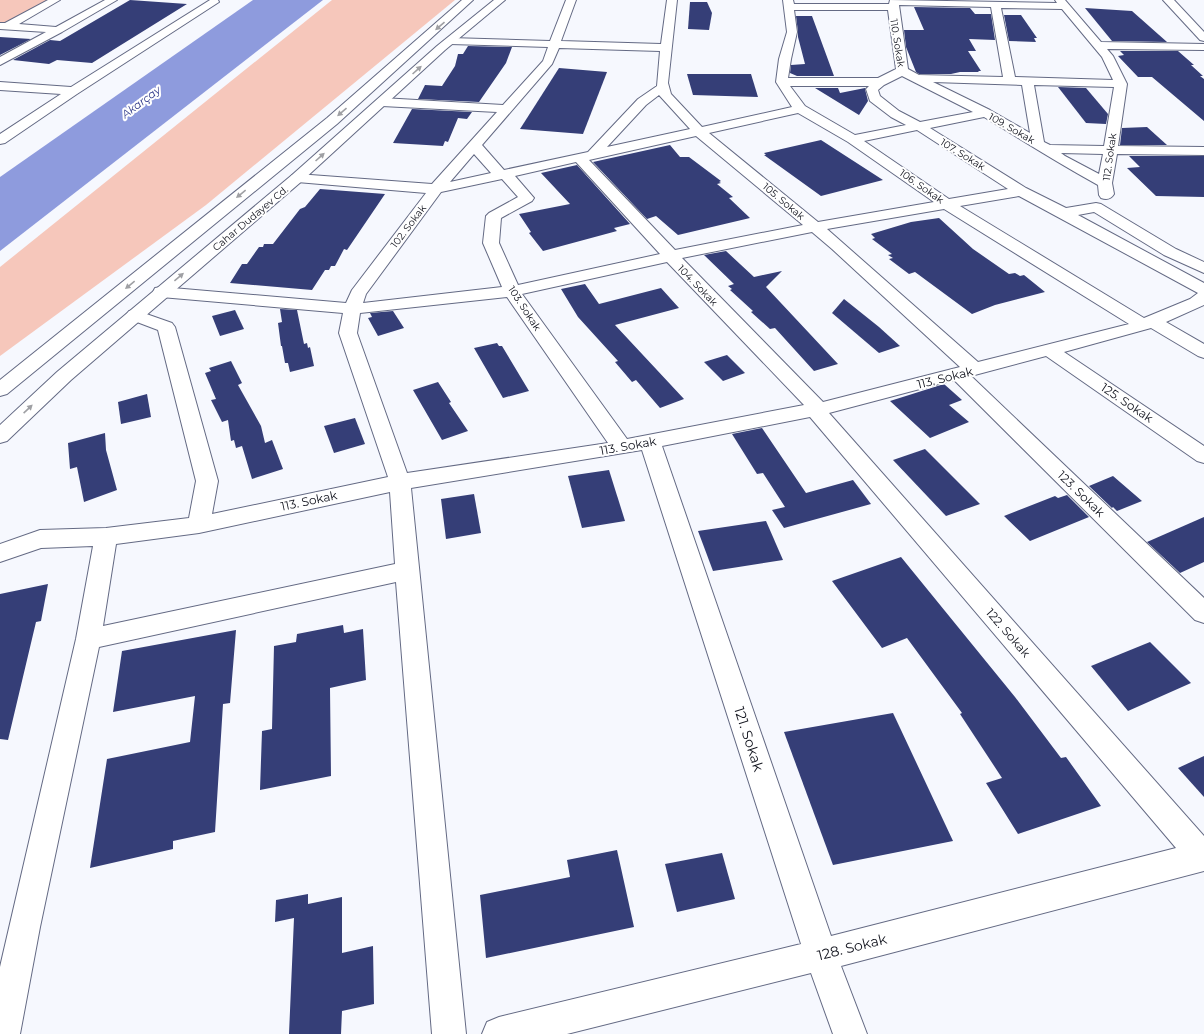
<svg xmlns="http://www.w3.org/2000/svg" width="1204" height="1034" font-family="Montserrat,sans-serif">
<rect width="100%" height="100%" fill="#f6f8fe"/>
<g fill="#f6c7bb">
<polygon points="0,0 49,0 3,24 0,24"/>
<polygon points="332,0 455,0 206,205 0,356 0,267"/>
</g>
<polygon fill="#8e9bdd" points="253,0 323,0 0,251 0,177"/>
<g fill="#353e77">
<polygon points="130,0 187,4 92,63 57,60 49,64 13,60 50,40 60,41"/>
<polygon points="690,2 707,2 712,13 709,30 688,29"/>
<polygon points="914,7 970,8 975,14 991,14 995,40 969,39 976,51 968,51 981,71 978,71 979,72 960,72 951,74 919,74 916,72 906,47 904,30 924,30"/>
<polygon points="1085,8 1132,11 1167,42 1112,41"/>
<polygon points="1004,15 1021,15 1037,38 1034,38 1036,42 1009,41"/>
<polygon points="796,16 812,16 834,76 797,76 790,73 791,65 805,64 798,37 798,32"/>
<polygon points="0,37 31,39 0,55"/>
<polygon points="468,46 512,47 506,63 479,102 418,99 425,85 442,86 455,66 458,54 463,54"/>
<polygon points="1120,51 1178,51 1194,65 1191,65 1203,76 1200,76 1204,79 1204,121 1152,77 1138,77 1118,56 1124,55"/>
<polygon points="559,68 607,72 583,134 520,129"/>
<polygon points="687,74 751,74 758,97 693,95"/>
<polygon points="1058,87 1086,88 1108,114 1106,124 1086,123"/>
<polygon points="815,88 838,88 840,93 865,88 865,89 868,101 859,115"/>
<polygon points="412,109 472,112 467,119 458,118 448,142 445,141 443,146 393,143"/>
<polygon points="1147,127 1167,145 1120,145 1122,128"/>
<polygon points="821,140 883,180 821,196 764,155 766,155 764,153"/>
<polygon points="670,145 680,157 689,157 721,181 719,182 721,183 717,184 733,197 729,198 750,218 678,235 656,216 647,219 593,162"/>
<polygon points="1129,156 1204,156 1204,197 1156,196 1127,168 1140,167"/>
<polygon points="577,165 630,224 614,228 617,231 543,251 529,233 531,232 519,214 570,204 541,173"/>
<polygon points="320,189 385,194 347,250 344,249 335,266 331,266 329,270 325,270 312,290 230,283 242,264 247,264 259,247 263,247 264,244 273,244 300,209 305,207"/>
<polygon points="939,218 973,249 1009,274 1015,273 1020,276 1024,275 1045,292 995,305 972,314 915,272 909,274 889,259 893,258 888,255 892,254 872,239 875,238 871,234 911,222"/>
<polygon points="726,251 754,277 782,271 766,287 838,364 814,371 775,328 770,329 751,312 753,311 730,290 732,289 728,286 734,284 704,255"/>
<polygon points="585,284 599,304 661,288 679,308 615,325 684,399 660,408 636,380 632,382 615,362 618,361 578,317 561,289"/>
<polygon points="844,299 879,327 900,346 879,353 832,313"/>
<polygon points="280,309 297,310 304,344 307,343 308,348 310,347 314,366 290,372 288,363 285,363 282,346 281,346 278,323 282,322"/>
<polygon points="235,310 244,329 220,336 212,316"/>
<polygon points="393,311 404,328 378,336 368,318 372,317 370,313"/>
<polygon points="497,343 499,346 502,346 529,391 503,398 474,348"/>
<polygon points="727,355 745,373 723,381 704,362"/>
<polygon points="231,361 242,383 238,385 261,426 265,443 272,440 283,469 252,479 242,446 236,448 234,440 231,441 228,420 222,422 211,400 216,399 205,373 211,371 209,368"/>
<polygon points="438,382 451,402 449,403 468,431 442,440 413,390"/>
<polygon points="944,384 962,400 949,405 969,422 930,438 890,401"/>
<polygon points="147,394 151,417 121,424 118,402"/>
<polygon points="355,418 365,444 334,453 324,426"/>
<polygon points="762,428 806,493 853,480 871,504 784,528 772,510 785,507 763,473 757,474 732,434"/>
<polygon points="105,433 106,450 117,490 84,502 77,467 70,469 68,443"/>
<polygon points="925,449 980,504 946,516 893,460"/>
<polygon points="609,470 625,521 582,528 568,476"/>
<polygon points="1113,476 1142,501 1117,511 1113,507 1112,508 1089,486"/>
<polygon points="474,494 481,533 446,539 441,499"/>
<polygon points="1067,495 1089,517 1030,541 1004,516 1055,496 1058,498"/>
<polygon points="1204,517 1204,562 1180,573 1147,542"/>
<polygon points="766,521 783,560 713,571 698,531"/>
<polygon points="901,557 1015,697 1061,758 1066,757 1101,806 1018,834 986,783 1002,778 960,714 962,713 907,638 882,648 832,581"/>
<polygon points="48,584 41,621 36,622 8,740 0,739 0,594"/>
<polygon points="343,625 344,633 363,629 366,680 330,688 331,776 260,790 262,731 272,729 274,646 296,642 297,634"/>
<polygon points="236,630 230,703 223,704 215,832 173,841 173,849 90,868 107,759 190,742 195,696 113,712 122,651"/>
<polygon points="1150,642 1191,683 1128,711 1091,666"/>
<polygon points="893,713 953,841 833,865 784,732"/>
<polygon points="1204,756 1204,797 1178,768"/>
<polygon points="617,850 634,927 486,958 480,895 570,877 567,860"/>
<polygon points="722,853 735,899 677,912 665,864"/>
<polygon points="308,894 308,904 342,897 342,953 373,946 374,1004 342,1011 341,1034 289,1034 294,918 275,922 276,900"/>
</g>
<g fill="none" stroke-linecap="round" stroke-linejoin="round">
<g stroke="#646a84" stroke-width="2">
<g id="minor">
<polygon points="48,0 60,0 19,24 56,27 105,0 117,0 62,32 0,65 0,57 46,32 0,29 0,23 5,23"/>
<polygon points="210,0 218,0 219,2 77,94 5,143 0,144 0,134 61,94 0,90 0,82 71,87"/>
<path d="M566 0H576L561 41 661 44 667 0H677L668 83 671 94 702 127 792 107 776 82 779 59 787 32 783 0H793L794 4H889L890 0 1057 3 1055 0H1065L1101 42 1204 44V50L1107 49 1113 56 1127 84 1118 146 1204 147V155L1117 154 1112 183 1114 194C1111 199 1107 200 1101 198L1099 195 1098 185C1059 164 1022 140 984 117L930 128 1026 188 1066 208 1096 203 1101 204 1176 249 1204 262V273L1164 255 1094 212 1078 215 1204 283V305L1166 322 1204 344V358L1198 356 1151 328 1064 352 1204 446V463L1197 461 1046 356 971 376 1204 598V623L1195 620 954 380 829 413 1204 836V871L841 966 867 1034H833L811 973 567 1034H482L487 1022 499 1017 801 944 642 450 411 488 466 1034H432L396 582 99 647 40 927 20 1034H0V967L76 639 93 546 41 548 0 562V544L40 530 106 528 189 518 196 481 158 330 129 319 126 315 129 311 135 310 172 323 175 327 218 481 212 514 388 477 339 333 343 313 161 297 155 296 153 292 155 288 161 287 346 303 352 290 426 193 297 182 292 181 290 178 292 175 297 174 432 184 497 112 382 106 378 105 376 102 378 99 382 98 503 105 543 61 548 47 450 44 444 41 450 38 550 41ZM899 5 991 7 1003 77 919 75 908 69ZM1001 8 1062 9 1102 57 1113 80 1015 77ZM794 10H888L896 69 878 78H788L791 59 797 32ZM559 48 660 51 657 86 638 99 588 152 504 170 482 145 552 64ZM902 76 973 112 920 122 899 111 880 96 878 90 884 85ZM933 82 1022 85 1030 133 990 110ZM1034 85 1114 87 1104 146 1050 145 1044 142ZM790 86H869L866 89 870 101 891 117 906 125 855 135 805 106ZM659 95 690 129 607 147 646 105ZM798 113 848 142 934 202 818 222 709 133ZM917 130 1008 189 949 199 864 141ZM696 136 803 225 675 250 589 160ZM1061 153 1103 154 1099 174 1065 156ZM474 154 491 173 450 182ZM576 162 660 254 518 285 499 243 501 218 532 201 534 198 515 176ZM502 179 518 197 489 213 486 216 483 243 502 287 363 303 366 294 441 192ZM1019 196 1198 293 1190 299 1144 318 960 206ZM944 209 1129 324 978 362 827 229ZM812 232 832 249 960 367 823 402 682 258ZM667 262 804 405 627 439 522 294ZM507 297 608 443 407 473 357 333 360 313ZM810 417 1176 848 831 936 662 446ZM390 492 395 564 103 626 116 544 199 533Z"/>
<polygon points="1163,0 1174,0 1204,32 1204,41 1200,40"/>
</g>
</g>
<g stroke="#646a84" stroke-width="2">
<g id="secondary">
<polygon points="462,0 473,0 337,124 7,394 0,396 0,380 327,118"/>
<polygon points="494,0 505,0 445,50 302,181 71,380 7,441 0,443 0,425 57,372 292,175 437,46"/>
</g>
</g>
<use href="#minor" fill="#fff" fill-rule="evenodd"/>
<use href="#secondary" fill="#fff" fill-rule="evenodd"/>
</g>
<defs><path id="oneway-solid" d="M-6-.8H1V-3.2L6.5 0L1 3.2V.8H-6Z"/></defs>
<g fill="#9fa0a4">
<use href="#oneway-solid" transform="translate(440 26) rotate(139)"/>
<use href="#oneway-solid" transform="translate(417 70) rotate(-42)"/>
<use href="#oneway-solid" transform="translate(342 112) rotate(139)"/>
<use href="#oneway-solid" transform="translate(320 157) rotate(-42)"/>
<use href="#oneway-solid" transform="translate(241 194) rotate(141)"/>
<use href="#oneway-solid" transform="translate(179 277) rotate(-40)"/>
<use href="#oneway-solid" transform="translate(130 285) rotate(141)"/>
<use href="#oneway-solid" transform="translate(28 409) rotate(-43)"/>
</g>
<g text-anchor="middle" stroke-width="4" stroke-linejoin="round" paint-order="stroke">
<g font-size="10" fill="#10121c" stroke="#fff">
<text transform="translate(898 43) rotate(81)" y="4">110. Sokak</text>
<text transform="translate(1012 128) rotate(30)" y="4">109. Sokak</text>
<text transform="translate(963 154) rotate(32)" y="4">107. Sokak</text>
<text transform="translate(1109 157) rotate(-82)" y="4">112. Sokak</text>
<text transform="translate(922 186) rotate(35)" y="4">106. Sokak</text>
<text transform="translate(784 201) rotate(40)" y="4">105. Sokak</text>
<text transform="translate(250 218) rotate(-40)" y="4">Cahar Dudayev Cd.</text>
<text transform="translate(408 226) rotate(-53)" y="4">102. Sokak</text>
<text transform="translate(698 285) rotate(46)" y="4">104. Sokak</text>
<text transform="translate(525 308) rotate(57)" y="4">103. Sokak</text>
</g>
<g font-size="11" font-style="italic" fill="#37408e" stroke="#fff">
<text transform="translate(141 102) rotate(-37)" y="4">Akarçay</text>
</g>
<g font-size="12" fill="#10121c" stroke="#fff">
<text transform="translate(945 378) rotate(-14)" y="4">113. Sokak</text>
<text transform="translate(1127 403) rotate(34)" y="4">125. Sokak</text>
<text transform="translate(628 446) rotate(-10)" y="4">113. Sokak</text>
<text transform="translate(1081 494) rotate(44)" y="4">123. Sokak</text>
<text transform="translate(309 501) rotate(-12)" y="4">113. Sokak</text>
<text transform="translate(1008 633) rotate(49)" y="4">122. Sokak</text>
</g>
<g font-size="14" fill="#10121c" stroke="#fff">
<text transform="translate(749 739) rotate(72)" y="5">121. Sokak</text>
<text transform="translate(852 947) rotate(-14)" y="5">128. Sokak</text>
</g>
</g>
</svg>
